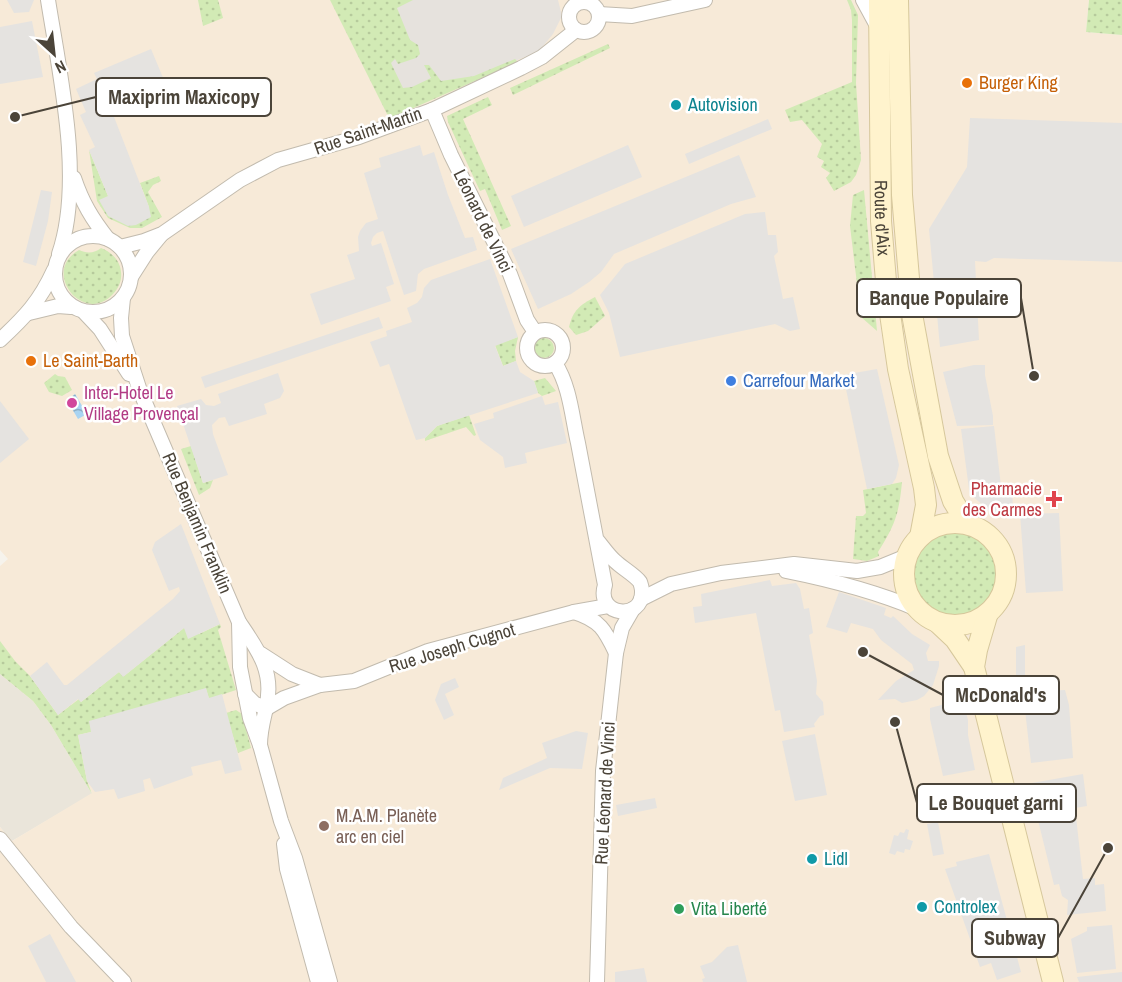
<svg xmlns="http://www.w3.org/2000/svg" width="1122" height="982" font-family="'Archivo Narrow',sans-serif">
<defs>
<pattern id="grass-dots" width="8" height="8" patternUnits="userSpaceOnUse" patternTransform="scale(1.5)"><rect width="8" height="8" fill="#d2eab5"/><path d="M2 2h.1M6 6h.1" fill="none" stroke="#b6ca9c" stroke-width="1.8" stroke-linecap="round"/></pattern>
<pattern id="water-waves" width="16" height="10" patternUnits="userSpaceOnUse" patternTransform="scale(1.5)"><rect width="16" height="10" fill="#a9d4f2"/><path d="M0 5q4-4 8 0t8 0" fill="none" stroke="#8caec5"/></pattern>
</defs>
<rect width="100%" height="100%" fill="#f6f3ec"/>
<polygon fill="#eae5da" points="0,674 33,701 51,725 92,794 12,841 0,827"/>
<polygon fill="#f7ead8" points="0,0 1089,0 1086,32 1122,35 1122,982 0,982 0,827 12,841 92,793 51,725 33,701 0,674 0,566 8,559 0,550"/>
<polygon fill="#e6e2dd" points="367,0 558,0 562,16 553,34 539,51 397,111"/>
<g fill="url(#grass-dots)">
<polygon points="198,0 218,0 223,18 203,26"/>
<polygon points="330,0 413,0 397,8 410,40 418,45 420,54 416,58 398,64 395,59 391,63 403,88 412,87 431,78 424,65 429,65 441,81 474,76 515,59 518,62 393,117 387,114"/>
<polygon points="847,0 851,0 858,15 856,83 861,160 856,175 851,182 834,191 826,178 830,173 821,167 824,161 817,157 822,144 802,120 790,122 785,110 852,82 852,20 851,10"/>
<polygon points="1089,0 1122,0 1122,35 1086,32"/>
<polygon points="608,44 610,48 513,95 510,88"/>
<polygon points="488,97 492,105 463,119 511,226 502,230 485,189 480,191 448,122 447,116"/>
<polygon points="89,150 108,196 149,207 140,183 159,176 161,181 153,185 148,192 162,217 142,228 130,228 108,218 97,201"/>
<polygon points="864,190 877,331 861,317 850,226 853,195"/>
<path d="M101 248C111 252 120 260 121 272 122 280 119 288 113 294 84 326 40 272 79 250 87 254 95 253 101 248Z"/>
<path d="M595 297 605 316 588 331 576 335 569 327C573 310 580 305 595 297Z"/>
<polygon points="518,337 515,351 516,361 503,366 495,345"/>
<circle cx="544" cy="348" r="10"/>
<polygon points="55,374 58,376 65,377 72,390 62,396 49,392 44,383"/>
<polygon points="545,378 556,391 542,396 538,393 534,381"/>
<polygon points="469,415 476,435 474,436 466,427 425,441 425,438 437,426"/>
<polygon points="191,446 203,483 213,480 210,488 199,495 181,449"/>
<path d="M902 482C899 514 895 525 878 552L879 556 867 561 853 559 856 516H863L866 513 863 490Z"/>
<circle cx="956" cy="574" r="42"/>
<polygon points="220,624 221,627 218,630 236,690 209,699 206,689 91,732 78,735 87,781 92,794 51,725 33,701 0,674 0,641 15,661 30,676 58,715 79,699 81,702 119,672 124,676 184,628 199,634"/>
<polygon points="236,710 242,714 251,748 238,753 226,713"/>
</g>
<g fill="#e5e3e0">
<polygon points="7,0 34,0 29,12 14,13"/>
<polygon points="32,21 43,77 0,84 0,27"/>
<polygon points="151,49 164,80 109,104 149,207 151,217 136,225 128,226 108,216 99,200 108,196 89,150 95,147 80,115 86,112 76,89 97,79 94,73"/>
<polygon points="970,118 1122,123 1122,262 994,258 986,262 975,261 979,340 940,347 929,229 967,167"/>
<polygon points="768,119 772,129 689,164 685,154"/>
<polygon points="420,145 423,156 434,152 448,195 465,238 473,237 477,250 424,269 418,274 416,291 404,295 383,231 377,233 373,237 371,243 372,246 381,243 394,284 386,287 391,301 321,325 310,294 355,279 347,255 359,251 358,237 360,231 366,223 378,219 364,173 381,167 379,158"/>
<polygon points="628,145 642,177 524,227 511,196"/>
<polygon points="739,155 756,197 731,204 614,254 601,272 589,282 571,294 538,309 511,249"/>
<polygon points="41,190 52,192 48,221 36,266 23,262"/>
<polygon points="765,212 768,235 776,235 778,252 774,256 783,299 793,297 800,329 790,331 775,324 620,357 609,313 600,295 625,264 745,214"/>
<polygon points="490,259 518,337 495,346 503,366 516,361 520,372 534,381 538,393 437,426 425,438 416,440 389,364 380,367 370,342 387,336 386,331 412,322 407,308 417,303 422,297 424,288 431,280"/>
<polygon points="379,317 383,328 205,388 201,377"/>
<polygon points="974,365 985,365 985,375 993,416 993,425 957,426 943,372"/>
<polygon points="877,369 899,465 896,478 892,484 867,489 843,375"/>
<polygon points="278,373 284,391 280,398 264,404 267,414 229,426 225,417 219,418 212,425 213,434 228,475 203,483 177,406 201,399 206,405 214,406 221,403 218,394"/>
<polygon points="542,396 545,405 558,402 567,443 525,453 527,463 505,468 503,457 480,440 474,424 494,418 493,413"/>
<polygon points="0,401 29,439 0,463"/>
<polygon points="994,426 1001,486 1012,485 1013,512 992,513 970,494 969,489 961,429"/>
<polygon points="1059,513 1063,591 1026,593 1020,514"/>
<polygon points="181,524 220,624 188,639 184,628 123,677 119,672 81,702 78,699 58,715 30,676 47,662 64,685 67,685 173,599 180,591 179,587 169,591 152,550 155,542"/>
<polygon points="770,580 772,586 796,583 800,589 804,609 809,608 813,633 809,635 817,681 816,694 823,702 824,715 820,716 814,724 815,727 784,732 780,710 775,711 756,613 695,623 693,607 702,606 701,594"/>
<polygon points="839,592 886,608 884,615 891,618 893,616 912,634 930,645 926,653 928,661 939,661 939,666 933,685 924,696 917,700 902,703 895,699 878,700 896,681 914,670 912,664 881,640 873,629 851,623 847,633 826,627"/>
<polygon points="1025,645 1025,675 1016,675 1016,647"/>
<polygon points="455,678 459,687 445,694 454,715 444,720 435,700 441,684"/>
<polygon points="206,688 209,698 222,694 242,770 225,774 221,760 191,767 193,775 154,789 150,778 143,780 145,791 118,799 114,789 95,792 87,781 78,735 91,732 89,721"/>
<polygon points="1065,690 1069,705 1073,758 1031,763 1023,692"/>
<polygon points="949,703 964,705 968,720 968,735 975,770 943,776 930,719 930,708"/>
<polygon points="576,731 588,733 582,769 550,768 499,790 503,778 547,758 542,743"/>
<polygon points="815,734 827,795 795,801 782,741"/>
<polygon points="1083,774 1087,806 1075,808 1083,879 1095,878 1095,885 1104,884 1106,911 1067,915 1068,900 1062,896 1059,884 1054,885 1035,808 1039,807 1032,783"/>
<polygon points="655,798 657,808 618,816 616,805"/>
<polygon points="938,822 944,854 933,856 927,824"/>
<polygon points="906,829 909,830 907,839 913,841 910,850 905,849 904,853 897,851 895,855 889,853 894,835 898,836 900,832 904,833"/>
<polygon points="989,854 1021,972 997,980 991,963 980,967 945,869 957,866 956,862"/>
<polygon points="1112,925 1116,969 1077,973 1071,939 1087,931 1087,927"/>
<polygon points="50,934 76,982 46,982 28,946"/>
<polygon points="738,945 747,982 703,982 702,979 705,978 700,966 712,962 727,947"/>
<polygon points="644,968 647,982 615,982 615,972"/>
<polygon points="1122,972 1122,982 1079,982 1077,977"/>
</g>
<polygon fill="url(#water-waves)" points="75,394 87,414 78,419 71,407 69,408 67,404 69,403 67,400"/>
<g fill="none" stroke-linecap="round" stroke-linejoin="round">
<g stroke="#c2bbae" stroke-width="16">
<g id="minor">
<path d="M48 0C60 76 84 181 59 254"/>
<polyline points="863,0 876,24"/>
<circle cx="584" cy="17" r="15"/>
<polyline points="599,14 632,16 705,0"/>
<polyline points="432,110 451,155 510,274 527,320 535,332"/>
<path d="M74 178C82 202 92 219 108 239"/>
<circle cx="93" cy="274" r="38"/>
<polyline points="120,247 144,241 162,234 240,180 278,160 359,137 432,110 521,68 542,57 576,30"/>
<polyline points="131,277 147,252 161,235"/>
<path d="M123 298 121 318 122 336 140 391 239 622C258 650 275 672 266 708 263 721 260 731 260 745"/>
<polyline points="84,312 100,329 129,374"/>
<polyline points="29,313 58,306 71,307"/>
<circle cx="545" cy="348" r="18"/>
<path d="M0 340C25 317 40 301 54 270"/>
<path d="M555 363C570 386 572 417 578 443 587 490 596 537 605 585 595 616 643 622 642 591 642 588 641 585 640 582 635 575 622 568 615 561 608 555 603 547 597 540"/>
<path d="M786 571C831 580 874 591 917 609"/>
<polyline points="641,599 671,584 721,573 794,564 857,571 880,567 907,556"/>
<path d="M574 612C600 620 605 630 616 653"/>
<polyline points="239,622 240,667 250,718 260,745 281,821 295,858 330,982"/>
<polyline points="261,654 292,674 320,685"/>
<polyline points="245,694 255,704 267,708 284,698 320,685 354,681 428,651 574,612 608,606"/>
<polyline points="0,839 71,927 124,982"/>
<polyline points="284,844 287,869 318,982"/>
<polyline points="597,982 603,771 616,653 622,628 633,609"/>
</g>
</g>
<g stroke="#d6c79b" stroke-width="22">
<g id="secondary">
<path id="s1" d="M879 0 881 221 887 293 898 369 924 488 926 505 920 537"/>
<polyline points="898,0 902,195 912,314 938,456 953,501 967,524"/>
<circle cx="955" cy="574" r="51"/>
<polyline points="987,616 977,650 974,667 1053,982"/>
<polyline points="938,623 955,639 974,667"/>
</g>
</g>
<use href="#minor" stroke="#fff" stroke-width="14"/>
<use href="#secondary" stroke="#fff3cd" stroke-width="20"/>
</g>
<g fill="#e8710a" stroke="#fff" stroke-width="2">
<circle cx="967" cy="83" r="6"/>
<circle cx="31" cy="361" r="6"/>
</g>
<g fill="#0f9aa8" stroke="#fff" stroke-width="2">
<circle cx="676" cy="105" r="6"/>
<circle cx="812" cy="859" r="6"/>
<circle cx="922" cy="907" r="6"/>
</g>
<circle fill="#3f7fe0" stroke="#fff" stroke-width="2" cx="731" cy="381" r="6"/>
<circle fill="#d1479c" stroke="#fff" stroke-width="2" cx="72" cy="403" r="6"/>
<path fill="#e0444e" stroke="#fff" stroke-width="2" d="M1051 490h6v6h6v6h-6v6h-6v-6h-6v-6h6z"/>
<circle fill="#8d6e63" stroke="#fff" stroke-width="2" cx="324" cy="826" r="6"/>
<circle fill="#2e9e5b" stroke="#fff" stroke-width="2" cx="679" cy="909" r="6"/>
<g text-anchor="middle" stroke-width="5" stroke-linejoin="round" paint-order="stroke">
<g font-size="18" fill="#c56008" stroke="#fff" text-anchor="start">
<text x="979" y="89">Burger King</text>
<text x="43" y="367">Le Saint-Barth</text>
</g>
<g font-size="18" fill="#0d838f" stroke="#fff" text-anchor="start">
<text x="688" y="111">Autovision</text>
<text x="824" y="865">Lidl</text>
<text x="934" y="913">Controlex</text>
</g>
<g font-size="18" fill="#4b4439" stroke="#fff">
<text transform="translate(368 131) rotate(-19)" y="6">Rue Saint-Martin</text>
<text dy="6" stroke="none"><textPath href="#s1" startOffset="218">Route d'Aix</textPath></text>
<text transform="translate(483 221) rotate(64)" y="6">Léonard de Vinci</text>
<text transform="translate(197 523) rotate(67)" y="6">Rue Benjamin Franklin</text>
<text transform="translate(452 648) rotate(-17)" y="6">Rue Joseph Cugnot</text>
<text transform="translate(605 793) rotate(-87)" y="6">Rue Léonard de Vinci</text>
</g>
<g font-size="18" fill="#366cbe" stroke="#fff" text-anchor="start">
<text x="743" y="387">Carrefour Market</text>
</g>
<g font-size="18" fill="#b23c85" stroke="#fff" text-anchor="start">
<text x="84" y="399">Inter-Hotel Le<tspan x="84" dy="21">Village Provençal</tspan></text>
</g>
<g font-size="18" fill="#be3a42" stroke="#fff" text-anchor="end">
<text x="1042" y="495">Pharmacie<tspan x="1042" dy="21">des Carmes</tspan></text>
</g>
<g font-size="18" fill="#785e54" stroke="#fff" text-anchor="start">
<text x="336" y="822">M.A.M. Planète<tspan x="336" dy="21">arc en ciel</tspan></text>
</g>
<g font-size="18" fill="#27864d" stroke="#fff" text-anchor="start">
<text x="691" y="915">Vita Liberté</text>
</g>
</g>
<path fill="none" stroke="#4b4439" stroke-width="2" d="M15 117L96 97M1034 376L1021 298M863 652L943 695M895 722L917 803M1108 848L1058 938"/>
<g fill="#4b4439" stroke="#fff" stroke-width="2">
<circle cx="15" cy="117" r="6"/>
<circle cx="1034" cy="376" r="6"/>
<circle cx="863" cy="652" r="6"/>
<circle cx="895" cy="722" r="6"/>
<circle cx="1108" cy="848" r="6"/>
</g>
<g fill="#fff" stroke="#4b4439" stroke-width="2">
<rect x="96" y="78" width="175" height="38" rx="6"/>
<rect x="857" y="279" width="164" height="38" rx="6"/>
<rect x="943" y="676" width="116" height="38" rx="6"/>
<rect x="917" y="784" width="159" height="38" rx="6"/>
<rect x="972" y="919" width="86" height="38" rx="6"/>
</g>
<g font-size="20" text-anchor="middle" font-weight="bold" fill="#4b4439">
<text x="184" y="104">Maxiprim Maxicopy</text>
<text x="939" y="305">Banque Populaire</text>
<text x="1001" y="702">McDonald's</text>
<text x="996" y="810">Le Bouquet garni</text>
<text x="1015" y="945">Subway</text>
</g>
<g transform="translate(54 54) rotate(153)" stroke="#ffffff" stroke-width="4.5" paint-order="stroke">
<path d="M0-4.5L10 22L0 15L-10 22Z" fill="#4b4439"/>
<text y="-9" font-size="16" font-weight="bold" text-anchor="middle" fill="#4b4439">N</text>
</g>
</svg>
